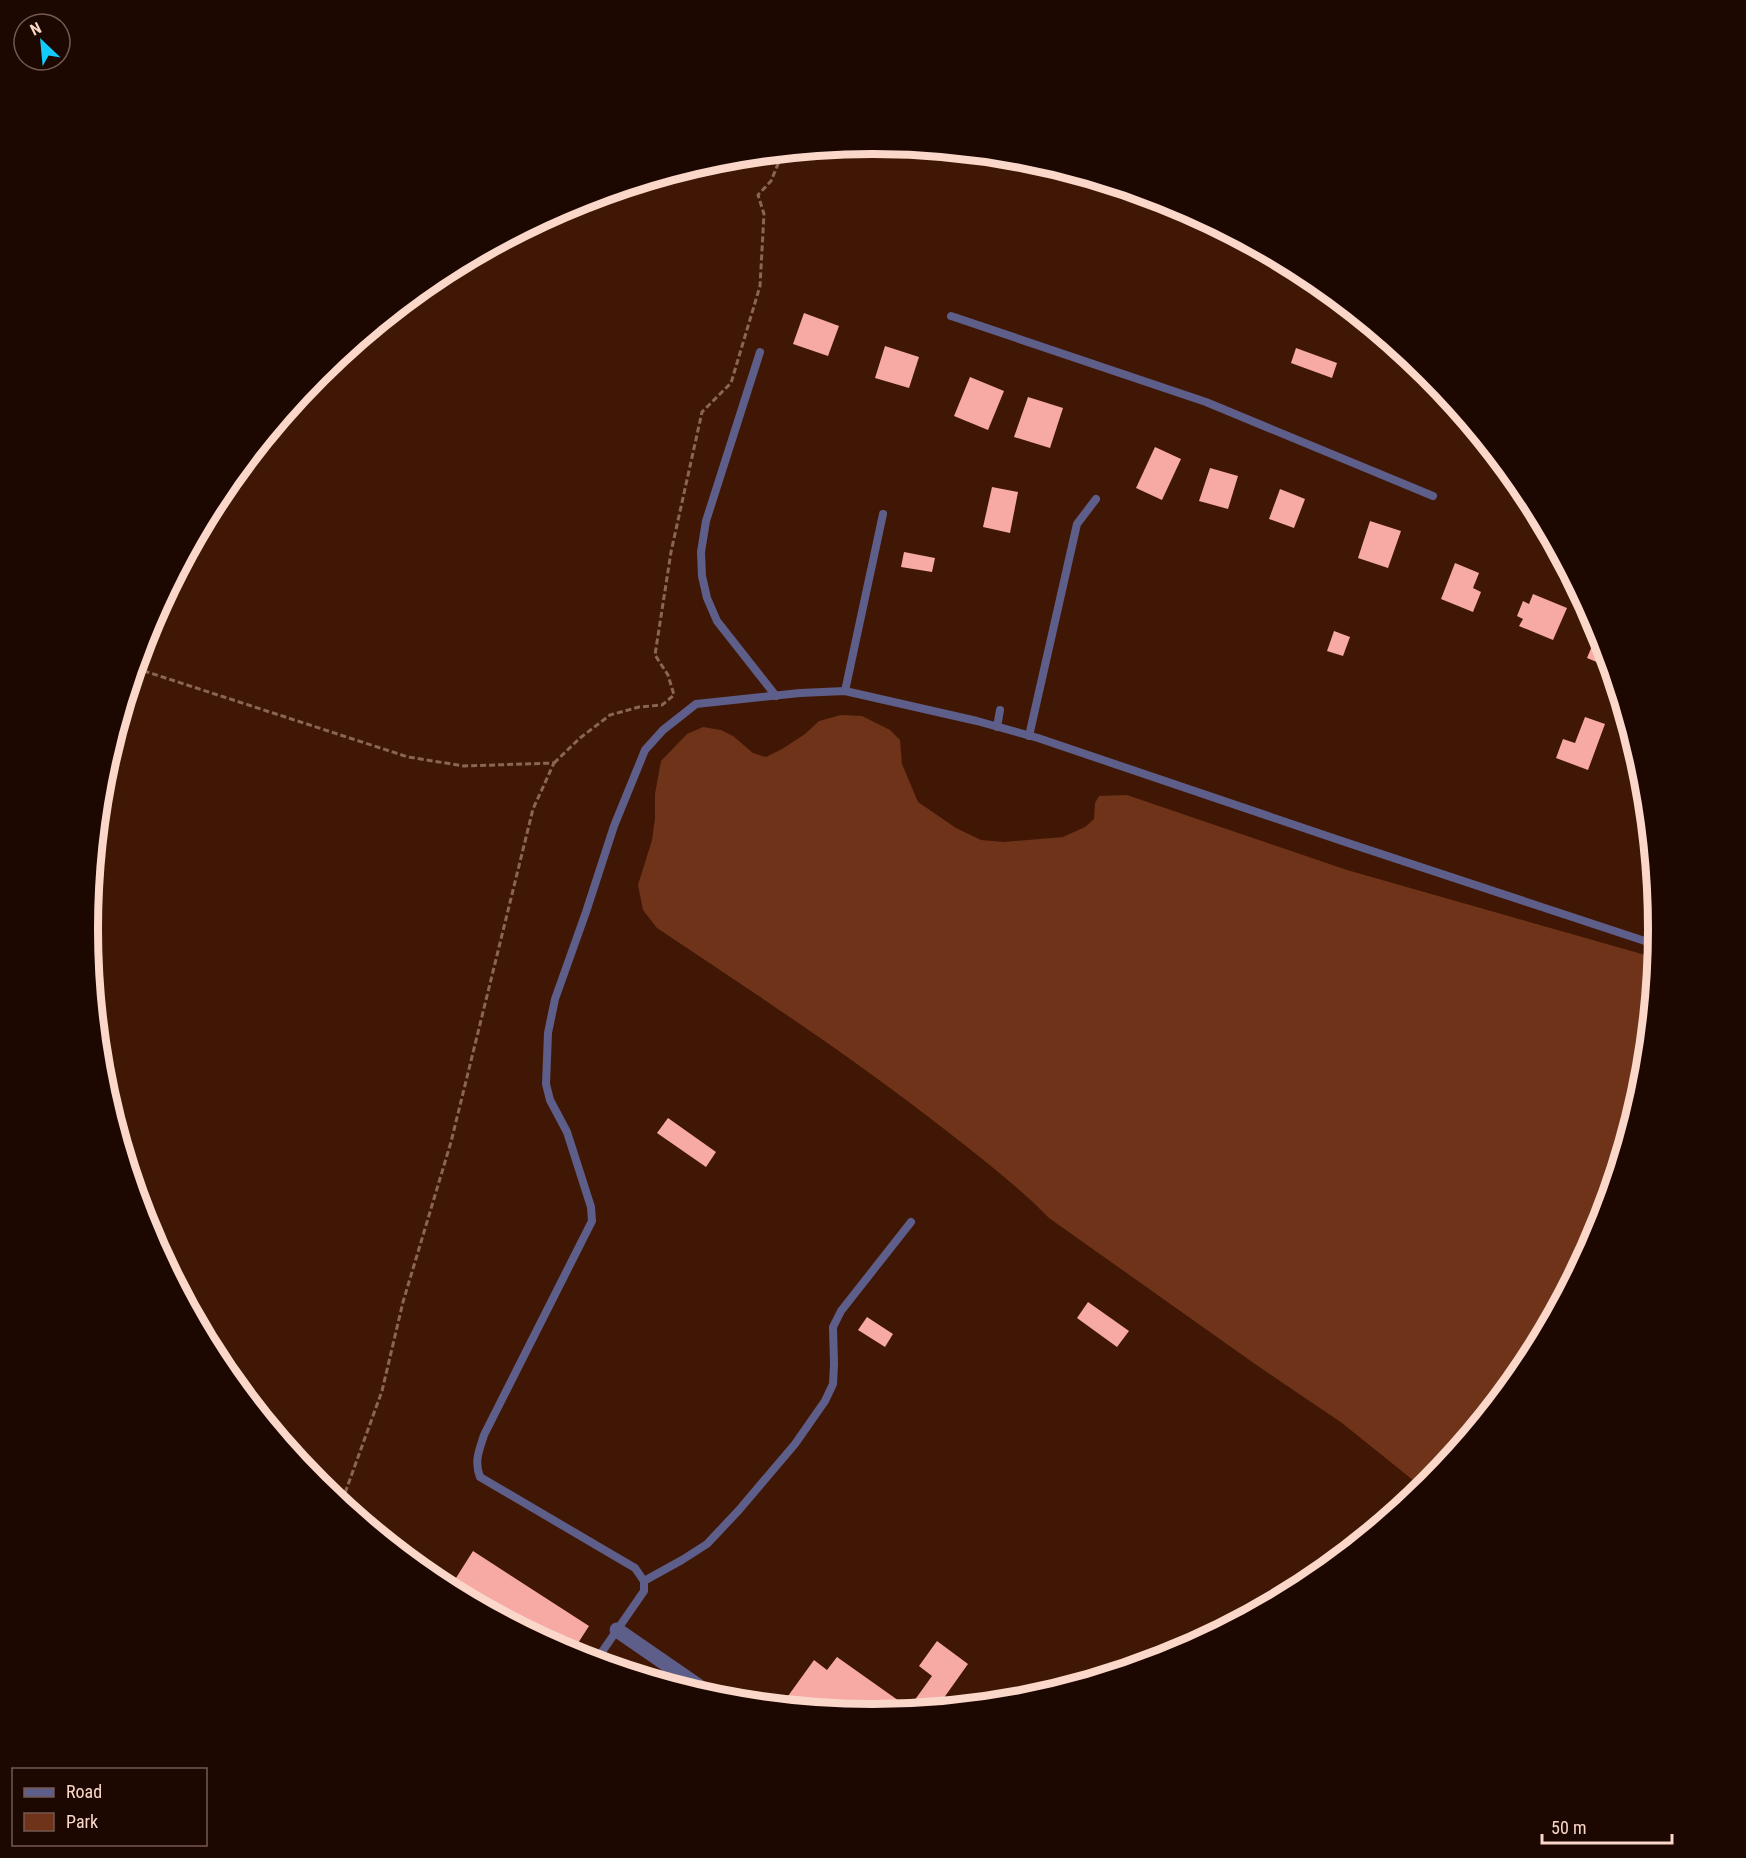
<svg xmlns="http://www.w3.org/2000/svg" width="1746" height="1858" font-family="'Roboto Condensed',sans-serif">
<rect width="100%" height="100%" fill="#401704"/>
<path fill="#6e3318" d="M841 715 862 716 890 730 900 740 902 764 918 802 956 828 981 840 1004 842 1063 837 1085 827 1094 819 1095 803 1099 796 1127 795 1347 870 1656 958 1644 1083 1599 1230 1526 1366 1424 1489 1342 1423 1255 1364 1049 1218C1018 1186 983 1160 948 1132 855 1059 756 994 657 928L643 910 638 885 652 840 655 818V794L661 761 687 734 703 727 721 730 733 736 753 753 766 757 782 749 805 734 819 721Z"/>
<g fill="#f7a9a4">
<polygon points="804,313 839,326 828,356 793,344"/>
<polygon points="885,346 919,357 909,388 875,378"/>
<polygon points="1296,348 1337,363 1332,378 1291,363"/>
<polygon points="970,377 1004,391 988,430 954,416"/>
<polygon points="1028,397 1063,408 1050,448 1014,437"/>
<polygon points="1155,447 1181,459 1162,500 1136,488"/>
<polygon points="1210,468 1238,476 1228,509 1199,501"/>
<polygon points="992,487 1018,492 1010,533 983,527"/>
<polygon points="1280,489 1305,499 1294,528 1269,519"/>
<polygon points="1370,521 1401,531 1388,568 1358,558"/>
<polygon points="904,552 935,558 932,572 901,567"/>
<polygon points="1455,563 1479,573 1473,588 1481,592 1473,612 1441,599"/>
<polygon points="1533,594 1567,608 1553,640 1519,626 1523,619 1517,616 1523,601 1529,604"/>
<polygon points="1599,629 1611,668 1587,658"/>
<polygon points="1334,631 1350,637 1343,656 1327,651"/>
<polygon points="1585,717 1605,724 1588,770 1556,758 1563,739 1575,743"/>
<polygon points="668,1118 716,1152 706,1167 657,1133"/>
<polygon points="1088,1302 1129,1331 1117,1347 1077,1318"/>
<polygon points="867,1317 893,1334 885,1347 858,1330"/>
<polygon points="473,1551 589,1626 571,1654 527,1631 482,1602 479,1606 449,1589"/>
<polygon points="937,1641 968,1664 936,1709 873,1715 834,1711 816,1698 809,1709 805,1708 788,1696 814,1660 827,1670 837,1657 909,1708 932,1676 919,1666"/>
</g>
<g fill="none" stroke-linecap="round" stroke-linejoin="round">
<g stroke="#8b6554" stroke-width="3" stroke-dasharray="6 3" stroke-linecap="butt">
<polyline points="135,668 408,757 464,766 554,763 533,809 451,1142 403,1302 382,1391 341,1504"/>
<polyline points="554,763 580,738 610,715 639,707 662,705 674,695 668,675 655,655 671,552 702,412 731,383 760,286 764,214 758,195 771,181 783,152"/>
</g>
<g stroke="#5e5e8a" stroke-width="8">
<polyline points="951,316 1206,402 1433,496"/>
<polyline points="760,352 706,521 701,552 702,576 707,598 717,621 776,696"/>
<polyline points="845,691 883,514"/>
<polyline points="997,727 1000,710"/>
<polyline points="1029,736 1077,524 1096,499"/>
<polyline points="644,1581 682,1560 707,1544 739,1510 795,1444 825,1401 833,1384 834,1364 833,1327 841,1311 911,1222"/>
<path d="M595 1662 644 1591V1581L635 1568 480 1477C474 1461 479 1451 484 1435L592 1221 591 1207 567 1132 550 1100 546 1084 548 1033 555 999 586 912 614 826 645 750 663 730 696 704 800 693 845 691 977 721 1038 738 1342 841 1657 945"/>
</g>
<polyline stroke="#5e5e8a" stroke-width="15" points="617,1630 717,1699"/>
</g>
<path d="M0 0H1746V1858H0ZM98 929a775 775 0 1 1 1550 0a775 775 0 1 1-1550 0Z" fill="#1d0701" fill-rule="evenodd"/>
<path fill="none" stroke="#fad7c9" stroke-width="8" d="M98 929a775 775 0 1 1 1550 0a775 775 0 1 1-1550 0Z"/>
<rect x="12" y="1768" width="195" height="78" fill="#1d0701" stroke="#755a51" stroke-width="1.5"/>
<rect x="24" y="1788" width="30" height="9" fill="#5e5e8a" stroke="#755a51" stroke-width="1.5"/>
<text x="66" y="1798" font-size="18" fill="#fad7c9">Road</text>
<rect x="24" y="1813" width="30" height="18" fill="#6e3318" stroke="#755a51" stroke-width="1.5"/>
<text x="66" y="1828" font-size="18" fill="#fad7c9">Park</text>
<g transform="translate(42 42) rotate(334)"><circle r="28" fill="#1d0701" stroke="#755a51" stroke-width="1.5"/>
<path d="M0-4.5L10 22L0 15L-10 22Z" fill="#12cafb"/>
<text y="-9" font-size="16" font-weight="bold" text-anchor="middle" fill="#fad7c9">N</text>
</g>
<path d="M1542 1834v9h130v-9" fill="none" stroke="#fad7c9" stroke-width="3"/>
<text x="1551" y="1834" font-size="18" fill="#fad7c9" stroke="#1d0701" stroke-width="4.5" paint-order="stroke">50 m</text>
</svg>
